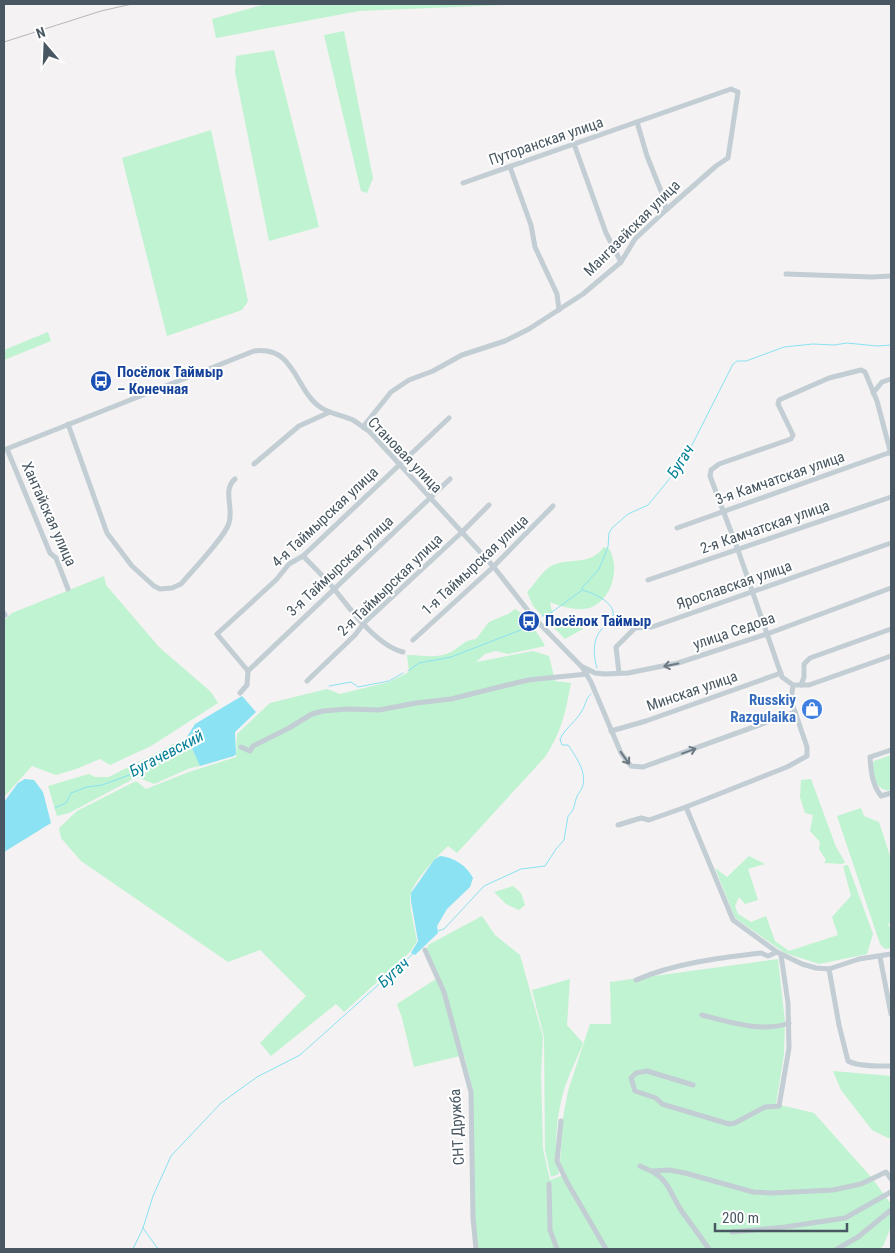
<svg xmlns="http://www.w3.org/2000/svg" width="895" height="1253" font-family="'Roboto Condensed',sans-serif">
<rect width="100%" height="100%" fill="#f4f2f2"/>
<g fill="#c0f3d1">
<polygon points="266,4 527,4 359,11 216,38 212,19"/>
<polygon points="344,31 373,178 367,193 361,191 324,35"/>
<polygon points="274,50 319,227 269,241 235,72 236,56"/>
<polygon points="211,130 248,301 242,310 167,336 122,158"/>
<polygon points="48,332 51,341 4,360 4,350"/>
<path d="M604 547 609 549C620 566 613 598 592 607 582 612 560 607 550 602L552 612 564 626 582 621 583 629 565 639 533 606 527 592C536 583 543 568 556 564 575 558 590 565 604 547Z"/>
<polygon points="104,576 106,585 159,647 211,692 218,703 151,746 110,765 100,759 76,769 56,775 32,766 4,797 4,620 12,613"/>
<path d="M515 609C522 612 542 638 545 646L508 654 496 651 485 654 476 662 533 651 549 656 555 681 571 683C565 714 562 731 545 757L457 853 448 846C438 855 414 881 411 893 408 905 415 929 417 941L410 952 344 1012 336 1004 271 1056 260 1043 306 996 260 950 228 962 81 861 61 838 59 828 77 811 136 781 146 789 189 772 236 757 237 734 270 703 327 689 340 694 389 682 409 672 407 655C421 655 438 659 451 652 461 647 463 640 476 639L489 622 508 614Z"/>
<polygon points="187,737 200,766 190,768 154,784 137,777 69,813 57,816 48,786 89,774 95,777 109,777"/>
<path d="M891 755V790C877 793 869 772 874 761Z"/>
<polygon points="811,779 836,847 845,862 843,864 824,863 826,860 819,849 820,842 810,831 813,815 805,813 800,797 801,780"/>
<polygon points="861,808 864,816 879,822 891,859 891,922 888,924 891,929 891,948 885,949 880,944 837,816"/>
<polygon points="749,856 765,864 748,869 758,900 745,904 739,897 735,906 738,914 751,922 766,916 775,941 789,951 838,935 832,917 851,896 843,866 848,865 873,934 867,954 819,964 785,953 735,918 715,868 727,877"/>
<polygon points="513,886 521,893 525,905 519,910 506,904 494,892"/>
<polygon points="482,916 495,935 520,955 543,1037 541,1073 543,1149 550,1180 566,1174 560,1162 563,1118 568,1091 590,1024 611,1024 610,982 778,959 785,1022 784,1054 776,1104 814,1113 872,1178 891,1204 891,1227 883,1246 879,1249 477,1249 474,1221 473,1091 464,1055 414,1067 402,1018 397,1004 439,977 427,949 428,945"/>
<path d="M570 979 567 1025 583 1043C577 1059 569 1074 564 1090 557 1113 553 1150 559 1174L551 1177 545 1150 544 1037 532 990Z"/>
<polygon points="833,1071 891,1076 891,1138 888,1138 872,1130 841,1090"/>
</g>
<g fill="#8ae2f2">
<polygon points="242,696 256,712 235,732 236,754 234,756 200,766 187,737 195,724"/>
<polygon points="25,779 34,780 43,792 51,823 4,852 4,802 18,783"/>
<path d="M440 856C454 857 467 866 473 878L470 887 447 909 437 926 438 933 415 955 411 953 418 941 411 901V893L434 860Z"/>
</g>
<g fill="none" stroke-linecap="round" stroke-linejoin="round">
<g stroke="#8ae2f2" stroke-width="1">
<polyline points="542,616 552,612 581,591"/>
<path d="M597 668C593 655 592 637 604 627 608 624 610 624 612 619 619 604 594 593 582 590V588L599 569 608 547 609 533 612 528 628 514 648 505 676 471 687 455 733 364 737 361H746L784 347 813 344 834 345 847 343 877 346 891 345"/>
<polyline points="408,671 419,663 451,657 531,626"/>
<polyline points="329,686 351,682 358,687 389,681 403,673"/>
<polyline points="55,808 66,803 71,793 87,787 102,785 140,771 191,743"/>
<path d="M438 931 444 929 484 886 521 869 545 866 556 849 564 840 568 816C574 811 574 806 576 799 577 795 580 792 582 788 588 773 576 757 568 745H562L560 739C566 727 577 721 583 709 586 703 586 698 591 694"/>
<polyline points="143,1228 158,1249"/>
<polyline points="133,1249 143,1228 153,1196 171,1156 221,1103 257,1077 300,1055 414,953"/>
</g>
<g stroke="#c2cdd4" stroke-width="5">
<polyline points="637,122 647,156 663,196 666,210"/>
<polyline points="574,144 606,233 621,262"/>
<polyline points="510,167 531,225 535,247 557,294 559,310"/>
<polyline points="786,274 872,277 891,276"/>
<polyline points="873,393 882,382 891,379"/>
<path d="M68 424 107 533 132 566 154 586 160 589 172 588 181 584C192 571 225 537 229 523 234 508 222 490 235 479"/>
<polyline points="363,427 391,392 409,380 433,371 462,355 505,341 529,329 583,294 621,262 635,239 666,210 716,166 728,158 738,92 731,89 463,183"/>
<polyline points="7,449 50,553 56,558 68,589"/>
<path d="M4 450 254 351C295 345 295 390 320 407 330 414 342 415 353 420 358 423 364 428 369 431L493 566 533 617 582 667 591 682 621 753 631 766 643 767 795 712"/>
<polyline points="891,454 877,401 865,372 861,370 829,378 779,400 778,404 793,435 791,439 719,464 711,470 710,476 738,550 782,677 793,685 809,685 891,656"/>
<polyline points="254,464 299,426 330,412"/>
<polyline points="677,528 891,452"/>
<path d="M303 556C314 567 325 578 335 590 351 610 377 646 403 652"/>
<polyline points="648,580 891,497"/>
<polyline points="4,613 5,615"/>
<polyline points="413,640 491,569 553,506"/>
<polyline points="583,667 595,673 605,674 628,673 678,663 767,634 891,588"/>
<polyline points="248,671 450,479"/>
<polyline points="619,673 616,647 635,628 652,627 891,543"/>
<polyline points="307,681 355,635 364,623 462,532 489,505"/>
<polyline points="801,685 804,677 804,664 810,658 891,629"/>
<polyline points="240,693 247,685 248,671 217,634 276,580 289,564 303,556 449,418"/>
<polyline points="611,731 646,721 781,673"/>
<polyline points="241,747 250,751 253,746 289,728 312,714 323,711 347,709 379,710 416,703 451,699 528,680 587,674"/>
<path d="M891 750 870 757C871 772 872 784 881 796L891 793"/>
<polyline points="686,807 733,920 777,952 802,964 816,968 829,969 859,959 891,954"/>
<polyline points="618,825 641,818 649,820 686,807 787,767 807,756 807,747 791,700 793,685"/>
<polyline points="425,950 444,992 471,1092 473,1218 476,1249"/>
<polyline points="880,957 891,1014"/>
<path d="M829 969 839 1025 848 1061C859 1067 879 1066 891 1066"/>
<path d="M636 980C675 963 719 958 761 953L768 956 777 952"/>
<path d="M702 1015C729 1022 762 1033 789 1023"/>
<polyline points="693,1085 647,1071 636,1073 631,1078 635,1091 656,1098 662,1104 729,1124 735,1123 765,1107 779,1106 789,1048 788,1003 781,955"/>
<polyline points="561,1121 557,1161 567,1182 606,1249"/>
<polyline points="640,1166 651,1171 669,1170 685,1173 753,1192 773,1193 833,1190 861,1184 886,1172 891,1179"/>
<path d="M653 1172C669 1181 671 1195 681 1210 690 1223 700 1236 709 1249"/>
<polyline points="549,1184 550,1230 557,1249"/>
<polyline points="732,1232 785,1227 845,1218 891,1192"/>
<polyline points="837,1249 858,1237 891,1210"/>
</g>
<polyline stroke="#b4b8bd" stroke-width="1" points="4,42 101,11 132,4"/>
</g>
<defs><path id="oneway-shaft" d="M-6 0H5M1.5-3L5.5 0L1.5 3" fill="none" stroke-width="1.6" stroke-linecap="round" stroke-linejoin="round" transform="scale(1.25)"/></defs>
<g stroke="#6d7a84">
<use href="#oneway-shaft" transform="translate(671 665) rotate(169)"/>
<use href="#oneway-shaft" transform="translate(689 751) rotate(-20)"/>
<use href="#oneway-shaft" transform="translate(625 758) rotate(55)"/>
</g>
<defs>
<g id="bus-disc" transform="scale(1.125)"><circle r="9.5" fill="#1a4fb4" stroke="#fff"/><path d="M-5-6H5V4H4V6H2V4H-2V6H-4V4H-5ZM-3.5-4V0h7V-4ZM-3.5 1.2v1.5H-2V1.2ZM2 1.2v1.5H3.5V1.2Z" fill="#fff"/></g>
<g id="shop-disc" transform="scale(1.125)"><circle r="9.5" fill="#3f7fe0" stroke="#fff"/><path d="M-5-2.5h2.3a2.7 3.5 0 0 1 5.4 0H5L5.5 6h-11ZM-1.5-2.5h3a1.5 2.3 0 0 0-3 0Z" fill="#fff"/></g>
</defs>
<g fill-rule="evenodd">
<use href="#bus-disc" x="101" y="381"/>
<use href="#bus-disc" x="529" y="621"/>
<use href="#shop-disc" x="812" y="709"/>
</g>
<g text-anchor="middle" stroke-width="4" stroke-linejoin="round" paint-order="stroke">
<g font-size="15" fill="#485761" stroke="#fff">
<text transform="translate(546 141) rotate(-19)" y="5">Путоранская улица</text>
<text transform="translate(632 228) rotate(-45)" y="5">Мангазейская улица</text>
<text transform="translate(405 455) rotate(46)" y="5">Становая улица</text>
<text transform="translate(780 478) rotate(-19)" y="5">3-я Камчатская улица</text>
<text transform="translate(49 514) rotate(66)" y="5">Хантайская улица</text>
<text transform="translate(325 517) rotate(-43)" y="5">4-я Таймырская улица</text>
<text transform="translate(765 527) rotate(-19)" y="5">2-я Камчатская улица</text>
<text transform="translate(475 565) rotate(-43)" y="5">1-я Таймырская улица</text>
<text transform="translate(340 566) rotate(-43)" y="5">3-я Таймырская улица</text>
<text transform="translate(390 585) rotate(-44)" y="5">2-я Таймырская улица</text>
<text transform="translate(734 585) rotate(-19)" y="5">Ярославская улица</text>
<text transform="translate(734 631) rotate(-19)" y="5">улица Седова</text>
<text transform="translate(692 691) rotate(-19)" y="5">Минская улица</text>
<text transform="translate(457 1127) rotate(-93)" y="5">СНТ Дружба</text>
</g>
<g font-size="15" font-weight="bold" fill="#164399" stroke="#fff" text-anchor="start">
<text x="117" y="377">Посёлок Таймыр<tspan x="117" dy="17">– Конечная</tspan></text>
<text x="545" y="626">Посёлок Таймыр</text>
</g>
<g font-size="15" font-weight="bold" fill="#366cbe" stroke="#fff" text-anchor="end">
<text x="796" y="705">Russkiy<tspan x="796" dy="17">Razgulaika</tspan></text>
</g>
<g font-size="16" font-style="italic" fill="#068197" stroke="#fff">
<text transform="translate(680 461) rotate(-58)" y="6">Бугач</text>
<text transform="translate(166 753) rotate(-28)" y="6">Бугачевский</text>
<text transform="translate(393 972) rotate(-42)" y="6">Бугач</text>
</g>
</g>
<rect width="895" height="1253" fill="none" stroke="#485761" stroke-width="10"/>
<g transform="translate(45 45) rotate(341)" stroke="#ffffff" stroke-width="4" paint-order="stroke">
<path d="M0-4L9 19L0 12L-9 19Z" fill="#485761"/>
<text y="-8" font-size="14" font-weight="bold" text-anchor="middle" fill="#485761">N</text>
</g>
<path d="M715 1223v8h132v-8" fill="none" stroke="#485761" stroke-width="2.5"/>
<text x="722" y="1223" font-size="15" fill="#485761" stroke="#ffffff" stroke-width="4" paint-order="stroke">200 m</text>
</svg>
